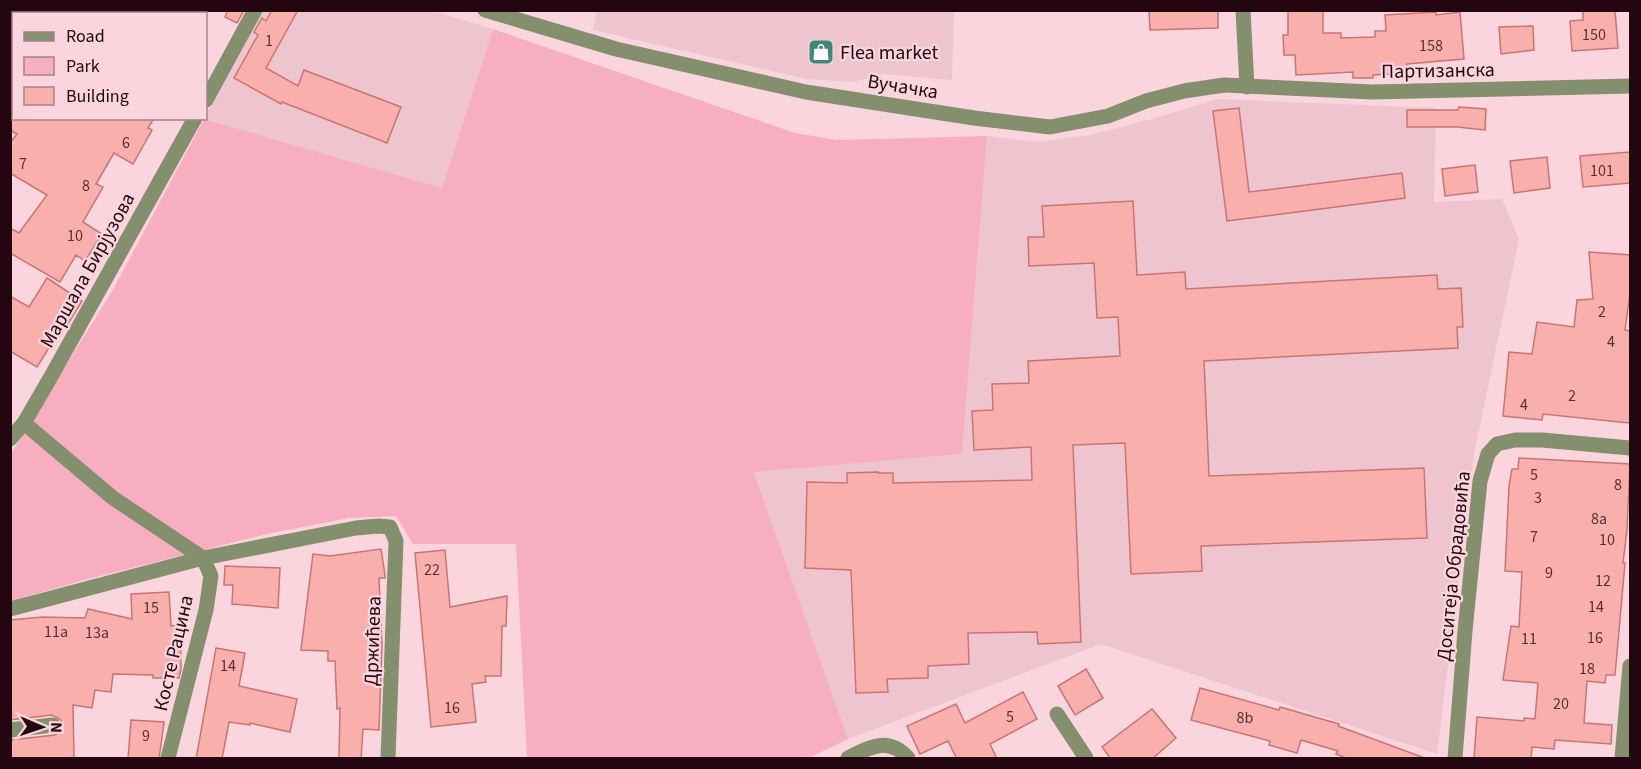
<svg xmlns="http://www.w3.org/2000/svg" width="1641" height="769" font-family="'Source Sans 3',sans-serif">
<rect width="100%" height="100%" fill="#fbd5de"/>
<g fill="#eec5cf">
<polygon points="258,11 433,11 493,29 442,188 204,119"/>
<polygon points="597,11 954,11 952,80 882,74 854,82 807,79 593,30"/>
<polygon points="1217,99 1436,108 1434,202 1502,199 1519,239 1475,449 1437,754 1101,644 848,739 754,471 962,454 987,136 1037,142 1090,135 1159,117"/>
</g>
<polygon fill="#f7aec1" points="493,29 795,133 837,140 987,136 962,454 754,472 848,739 809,758 527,758 516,544 413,544 396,516 349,518 267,534 84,580 11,601 11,454 114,288 204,119 442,188"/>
<g fill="#f9b0ad" stroke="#ca7472" stroke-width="1.5">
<polygon points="228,10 244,10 237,23 225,17"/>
<polygon points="272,10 298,10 266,68 298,86 304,70 401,107 387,143 282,102 281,104 234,78 258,35 254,32 262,18 266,21"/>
<polygon points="1149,10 1218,10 1218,28 1150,30"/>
<polygon points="1288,10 1323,10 1323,33 1341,33 1341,38 1375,37 1375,31 1386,31 1385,15 1436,12 1436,15 1460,12 1464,59 1407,64 1407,73 1373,75 1373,78 1353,78 1353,72 1296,75 1295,55 1284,55 1283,35 1288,35"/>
<polygon points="1583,10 1615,10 1618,48 1572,51 1570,21 1583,20"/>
<polygon points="1533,26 1534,50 1501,54 1499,27"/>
<polygon points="1459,107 1486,109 1485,130 1457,127 1407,127 1407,110 1458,110"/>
<polygon points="1239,108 1249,192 1402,173 1405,198 1227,221 1213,111"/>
<polygon points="10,118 154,118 148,128 152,130 133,164 114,153 96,184 103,187 83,222 102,234 85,261 76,255 60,282 10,253 10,228 19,233 47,195 10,173 10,143 17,134 10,130"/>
<polygon points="1630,152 1630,183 1583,187 1580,156"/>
<polygon points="1547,157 1550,188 1514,193 1510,161"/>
<polygon points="1475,165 1478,192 1445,196 1442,169"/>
<polygon points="1133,201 1137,275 1185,272 1186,289 1437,275 1438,289 1461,288 1463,327 1457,327 1458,348 1204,361 1209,476 1424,468 1427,538 1201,546 1202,571 1131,574 1125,443 1073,445 1081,642 1038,644 1037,632 968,633 969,664 928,666 928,678 887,679 888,692 856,693 851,570 805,568 807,482 847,483 847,473 878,472 878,473 893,473 893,483 1032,480 1031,447 974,450 972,411 993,410 992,384 1029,383 1028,361 1120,356 1118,317 1097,318 1094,263 1029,266 1028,237 1044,237 1042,206"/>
<polygon points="1589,252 1630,255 1630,293 1625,330 1630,331 1630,421 1629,423 1543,414 1542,420 1503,416 1509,352 1532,354 1537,322 1574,327 1577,300 1593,299"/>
<polygon points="47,278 82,301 66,327 63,325 37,367 10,351 10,296 29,307"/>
<polygon points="1519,458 1630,464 1627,530 1623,563 1625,563 1615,675 1606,675 1605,683 1587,681 1584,723 1612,725 1611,744 1555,740 1554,749 1532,747 1531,759 1474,759 1477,717 1524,721 1524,718 1535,719 1538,683 1503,680 1511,626 1519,627 1522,572 1505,571 1509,486 1512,469 1518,469"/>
<polygon points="381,549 385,575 385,578 379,578 382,645 379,730 363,729 361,759 339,759 340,708 337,709 335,661 328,661 328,651 301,650 313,554 330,556"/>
<polygon points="445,550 450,607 507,596 506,626 502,626 501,676 485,676 486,682 472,684 476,722 431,727 415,553"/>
<polygon points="225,566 280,568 278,608 232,604 233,585 224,585"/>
<polygon points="169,592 171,626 180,625 181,669 179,678 153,678 153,675 113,674 111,692 95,690 92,708 73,705 74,759 10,759 10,740 55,735 62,729 63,724 60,719 52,715 10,720 10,620 43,617 85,618 88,609 132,619 131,594"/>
<polygon points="216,648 245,653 239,686 297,699 290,732 250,723 250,725 229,722 222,759 196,759"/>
<polygon points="1086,669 1103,698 1075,715 1058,686"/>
<polygon points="1200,688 1279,710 1280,707 1339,724 1338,726 1422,757 1422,759 1348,759 1336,754 1338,751 1301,740 1297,753 1269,745 1270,741 1191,720"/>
<polygon points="1023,692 1037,719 990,744 997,759 957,759 948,741 920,754 907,726 956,704 965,723"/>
<polygon points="1152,709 1176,738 1152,759 1111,759 1102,747"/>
<polygon points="131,720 164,722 159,759 128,759"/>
</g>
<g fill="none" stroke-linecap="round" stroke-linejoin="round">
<g stroke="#848f6e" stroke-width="15">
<polyline points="485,10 616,49 806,92 974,118 1050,127 1108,116 1146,101 1184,91 1224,85 1372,92 1630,86"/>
<polyline points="1243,10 1247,87"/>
<polyline points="59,14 61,10"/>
<polyline points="10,86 14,82"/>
<polyline points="206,100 255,10"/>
<polyline points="24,423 113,498 203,558 211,576 206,610 168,758"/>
<polyline points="10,439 24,423 53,373 195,118"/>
<polyline points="10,609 203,558 356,528 378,526 390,527 396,541 388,758"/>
<polyline points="1057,714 1086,758"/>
<polyline points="10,730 53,725"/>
<path d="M848 758C870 747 888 736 908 758"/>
<polyline points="1455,758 1465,631 1480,481 1488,454 1497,444 1515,440 1542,440 1630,448"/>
<polyline points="1622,758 1630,666"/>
</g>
</g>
<defs>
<g id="shop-square" transform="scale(1.35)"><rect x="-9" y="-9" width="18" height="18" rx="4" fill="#41867b" stroke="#fbd5de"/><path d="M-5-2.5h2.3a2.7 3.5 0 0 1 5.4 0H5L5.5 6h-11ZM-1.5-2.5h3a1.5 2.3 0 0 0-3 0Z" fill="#fff"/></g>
</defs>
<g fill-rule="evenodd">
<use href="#shop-square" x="821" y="52"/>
</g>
<g text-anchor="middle" stroke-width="4.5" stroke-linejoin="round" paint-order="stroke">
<g font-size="16" fill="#593037">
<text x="1594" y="40">150</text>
<text x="269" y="46">1</text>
<text x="1431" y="51">158</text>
<text x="126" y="148">6</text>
<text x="23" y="169">7</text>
<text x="1602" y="176">101</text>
<text x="86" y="191">8</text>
<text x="75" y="241">10</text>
<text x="1602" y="317">2</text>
<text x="1611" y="347">4</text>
<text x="1572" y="401">2</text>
<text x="1524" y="410">4</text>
<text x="1534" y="480">5</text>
<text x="1618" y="490">8</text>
<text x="1538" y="503">3</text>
<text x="1599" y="524">8a</text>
<text x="1534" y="542">7</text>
<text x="1607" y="545">10</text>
<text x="432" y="575">22</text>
<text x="1549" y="578">9</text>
<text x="1603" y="586">12</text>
<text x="1596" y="612">14</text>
<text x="151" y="613">15</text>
<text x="56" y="637">11a</text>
<text x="97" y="638">13a</text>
<text x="1595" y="643">16</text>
<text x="1529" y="644">11</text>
<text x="228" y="671">14</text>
<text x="1587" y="674">18</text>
<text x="1561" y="709">20</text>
<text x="452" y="713">16</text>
<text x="1010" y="722">5</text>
<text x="1245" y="723">8b</text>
<text x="146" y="741">9</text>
</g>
<g font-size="20" fill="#240610" stroke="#fbd5de" text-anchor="start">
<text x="840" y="59">Flea market</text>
</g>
<g font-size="20" fill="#240610" stroke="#fbd5de">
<text transform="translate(1438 70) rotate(-1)" y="7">Партизанска</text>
<text transform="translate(903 86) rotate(9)" y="7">Вучачка</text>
<text transform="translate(87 270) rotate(-61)" y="7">Маршала Бирјузова</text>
<text transform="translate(1453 566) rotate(-84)" y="7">Доситеја Обрадовића</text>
<text transform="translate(372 641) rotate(-88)" y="7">Држићева</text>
<text transform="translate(173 653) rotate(-77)" y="7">Косте Рацина</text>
</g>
</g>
<rect width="1641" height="769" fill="none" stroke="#240610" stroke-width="24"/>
<rect x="12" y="12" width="195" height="108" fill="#fbd5de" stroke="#a5828c" stroke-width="1.5"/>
<rect x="24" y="32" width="30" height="9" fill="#848f6e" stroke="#a5828c" stroke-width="1.5"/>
<text x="66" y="42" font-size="18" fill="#240610">Road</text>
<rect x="24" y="57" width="30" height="18" fill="#f7aec1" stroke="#a5828c" stroke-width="1.5"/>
<text x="66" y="72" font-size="18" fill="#240610">Park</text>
<rect x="24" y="87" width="30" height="18" fill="#f9b0ad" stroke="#a5828c" stroke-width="1.5"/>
<text x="66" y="102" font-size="18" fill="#240610">Building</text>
<g transform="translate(42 727) rotate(92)" stroke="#fbd5de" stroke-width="4.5" paint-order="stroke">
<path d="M0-4.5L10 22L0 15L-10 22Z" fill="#240610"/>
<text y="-9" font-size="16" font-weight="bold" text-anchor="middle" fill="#240610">N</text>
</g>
</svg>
